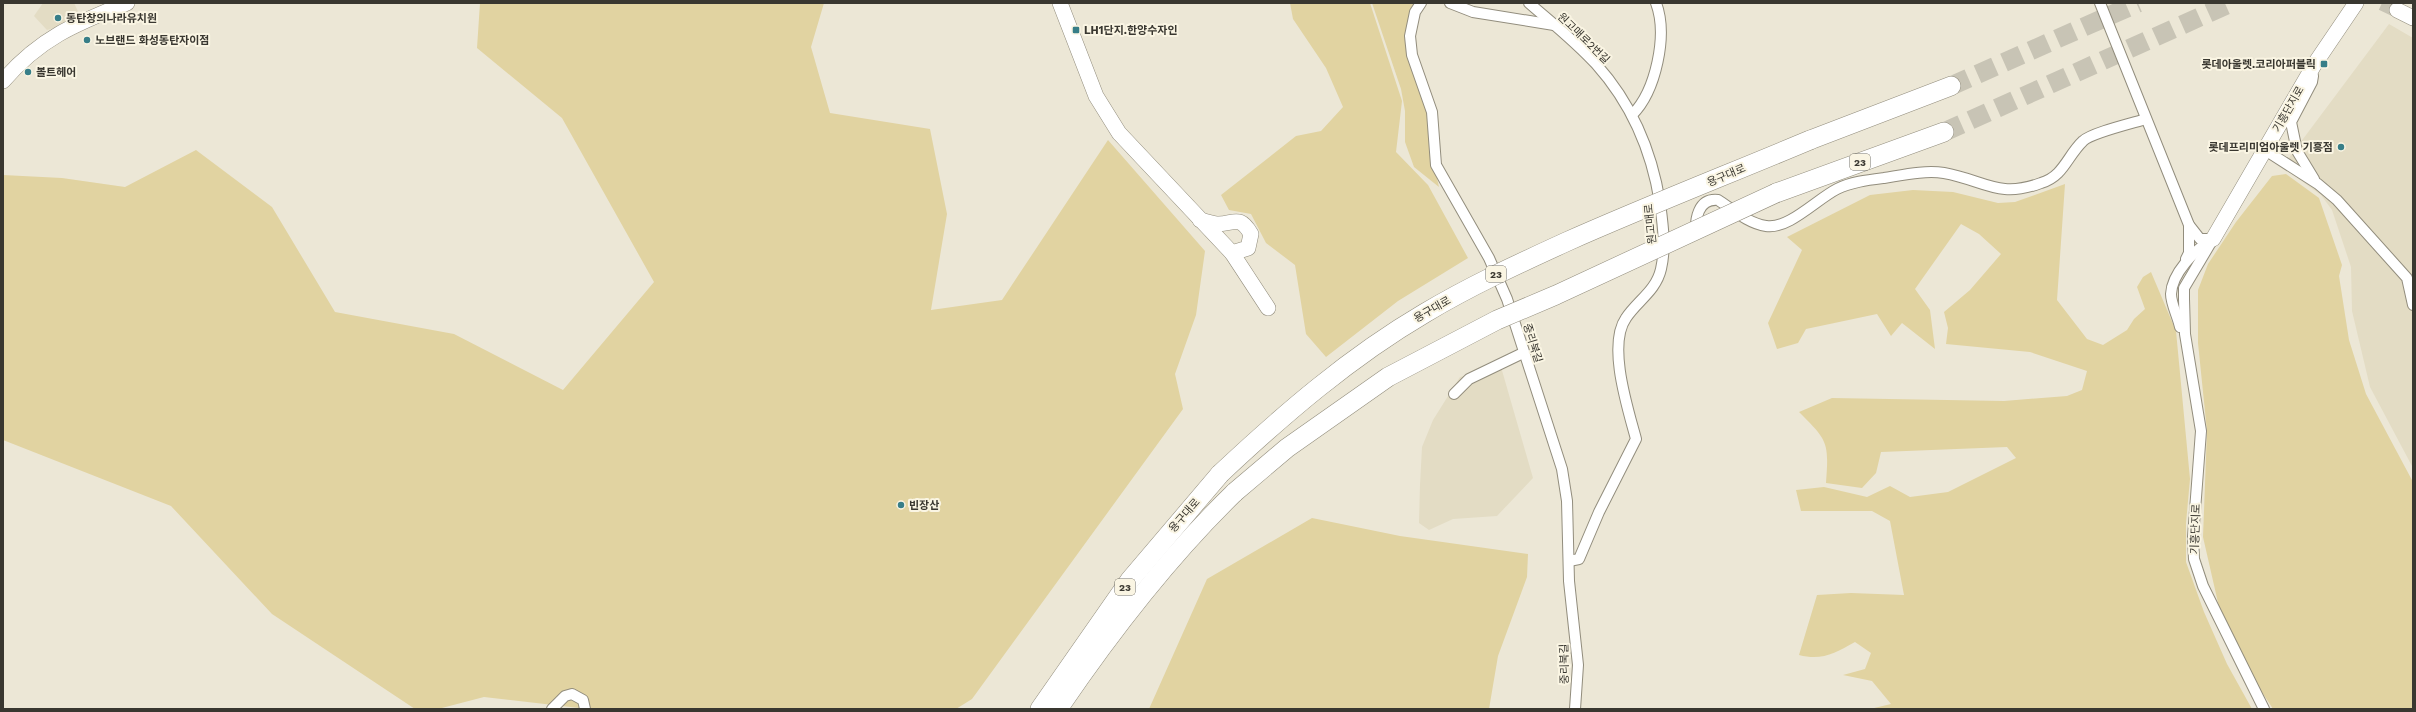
<svg xmlns="http://www.w3.org/2000/svg" width="2416" height="712" font-family="'Work Sans','Noto Sans KR',sans-serif">
<rect width="100%" height="100%" fill="#ece7d6"/>
<g fill="#e3dcc4">
<polygon points="43,3 74,3 82,20 47,30 34,16"/>
<polygon points="2389,24 2413,38 2413,468 2370,387 2352,311 2351,267 2332,210 2321,195 2282,167"/>
<polygon points="1501,367 1533,478 1497,516 1453,519 1429,530 1419,523 1420,485 1422,447 1433,420 1460,377"/>
</g>
<g fill="#e1d3a1">
<polygon points="480,3 824,3 811,47 830,113 930,129 947,214 931,310 1002,300 1108,140 1205,251 1196,315 1175,374 1183,409 972,699 956,709 588,709 484,697 438,709 415,709 272,614 171,506 3,440 3,175 62,178 125,187 196,150 272,207 335,312 454,334 563,390 654,282 562,118 477,48"/>
<polygon points="1290,3 1370,3 1402,101 1396,152 1428,185 1468,258 1398,301 1326,357 1306,334 1295,265 1266,243 1251,214 1229,210 1221,195 1296,136 1321,131 1343,107 1326,68 1293,19"/>
<polygon points="1372,3 1415,3 1406,41 1426,104 1430,148 1439,187 1414,167 1405,142 1405,111 1401,89"/>
<polygon points="2286,174 2319,198 2342,265 2339,276 2349,340 2366,394 2413,482 2413,709 2273,709 2256,683 2219,607 2203,537 2207,431 2198,343 2198,290 2208,264 2236,222 2272,176"/>
<path d="M2065 184 2057 300 2087 339 2103 345 2127 330 2134 319 2145 309 2137 287 2143 277 2151 272 2176 331 2190 479 2186 523V562L2204 612 2227 664 2252 709H1870L1891 704 1872 681 1843 675 1865 669 1871 653 1855 642C1835 653 1822 661 1799 655L1817 595 1851 593 1904 595 1890 521 1872 511H1801L1796 490 1824 487 1867 497 1890 486 1910 497 1948 492 2016 458 2007 447 1881 452 1876 473 1862 488 1826 483C1829 442 1828 441 1799 412L1832 398 2004 401 2067 396 2082 390 2087 371 2030 352 1946 344 1948 328 1944 312 1970 290 2001 254 1979 234 1961 224 1915 289 1930 310 1935 349 1902 323 1891 336 1877 314 1806 329 1798 343 1777 349 1768 323 1802 250 1787 237 1870 195 1913 190 1953 192 1998 203 2015 202Z"/>
<polygon points="1312,518 1400,536 1528,554 1527,577 1498,656 1489,709 1149,709 1207,579"/>
</g>
<g fill="none" stroke-linecap="round" stroke-linejoin="round">
<polyline stroke="#c8c4b5" stroke-width="15" stroke-dasharray="15 8" stroke-linecap="butt" points="2382,3 2397,10"/>
<g stroke="#c8c4b5" stroke-width="19" stroke-dasharray="19 10" stroke-linecap="butt">
<polyline points="1951,86 2138,3"/>
<polyline points="1944,132 2231,3"/>
</g>
<g stroke="#928d7d" stroke-width="12">
<g id="street">
<polyline points="1421,3 1415,12 1410,36 1412,55 1432,112 1436,165 1489,258 1507,299 1562,469 1567,501 1569,581 1578,665 1575,709"/>
<polyline points="1450,3 1473,12 1554,25"/>
<path d="M1529 3C1552 23 1576 42 1596 64 1631 103 1652 152 1660 203 1663 226 1666 247 1661 269 1656 291 1637 301 1626 318 1607 345 1628 409 1636 439L1599 512 1579 559 1569 561"/>
<polyline points="2100,3 2189,225 2200,239 2213,239"/>
<polyline points="2313,76 2312,82 2291,122 2297,151 2314,179"/>
<path d="M1632 115C1656 91 1668 35 1656 3"/>
<polyline points="2265,150 2318,184 2337,200 2407,278 2413,305"/>
<path d="M1696 234C1695 219 1698 198 1718 200 1732 209 1749 224 1766 226 1788 230 1817 199 1837 189 1851 182 1868 180 1884 178 1903 175 1925 170 1944 173 1984 180 1998 199 2041 183 2064 176 2067 156 2083 141 2091 133 2133 123 2146 119"/>
<polyline points="2213,239 2184,288 2184,299 2185,334 2201,431 2193,537 2194,559 2203,586 2264,709"/>
<polyline points="2186,259 2189,253 2189,225"/>
<path d="M2180 327C2178 317 2171 304 2171 294 2172 273 2195 250 2211 240"/>
<polyline points="1454,394 1469,379 1523,353"/>
<polyline points="552,709 565,696 572,694 583,700 585,709"/>
</g>
</g>
<g stroke="#928d7d" stroke-width="16">
<g id="secondary">
<polyline points="1060,3 1096,96 1119,133 1232,253 1268,308"/>
<polyline points="2397,10 2413,18"/>
<path d="M3 81C40 38 75 24 127 3"/>
<path d="M1200 220C1205 221 1213 224 1219 224 1235 223 1240 215 1251 234L1248 248 1232 253"/>
<polyline points="2213,239 2314,65 2356,3"/>
</g>
</g>
<g stroke="#928d7d" stroke-width="20">
<g id="highway">
<polyline points="1810,140 1951,86"/>
<polyline points="1776,193 1944,132"/>
<polyline points="1040,709 1130,580 1220,474"/>
<path d="M1058 709C1111 631 1168 557 1235 492"/>
</g>
</g>
<use href="#street" stroke="#fff" stroke-width="10"/>
<use href="#secondary" stroke="#fff" stroke-width="15"/>
<use href="#highway" stroke="#fff" stroke-width="19"/>
<g stroke="#928d7d" stroke-width="20" stroke-linecap="butt">
<g id="highway-bridge">
<path d="M1220 474C1284 414 1350 357 1425 313 1470 286 1518 264 1566 242 1647 206 1729 174 1810 140"/>
<polyline points="1235,492 1287,448 1388,377 1497,320 1556,295 1776,193"/>
</g>
</g>
<use href="#highway-bridge" stroke="#fff" stroke-width="19"/>
</g>
<g fill="#377e88" stroke="#faf5e3" stroke-width="1.5">
<circle cx="58" cy="18" r="4"/>
<rect x="1072" y="26" width="8" height="8" rx="2"/>
<circle cx="87" cy="40" r="4"/>
<rect x="2320" y="60" width="8" height="8" rx="2"/>
<circle cx="28" cy="72" r="4"/>
<circle cx="2341" cy="147" r="4"/>
<circle cx="901" cy="505" r="4"/>
</g>
<g text-anchor="middle" stroke-width="4" stroke-linejoin="round" paint-order="stroke">
<g fill="#faf5e3" stroke="#737066" stroke-width="1">
<rect x="1850" y="154" width="20" height="16" rx="3"/>
<rect x="1486" y="266" width="20" height="16" rx="3"/>
<rect x="1115" y="579" width="20" height="16" rx="3"/>
</g>
<g font-size="10" font-weight="bold" fill="#393730">
<text x="1860" y="166">23</text>
<text x="1496" y="278">23</text>
<text x="1125" y="591">23</text>
</g>
<g font-size="11" font-weight="bold" fill="#393730" stroke="#faf5e3" text-anchor="start">
<text x="66" y="22">동탄창의나라유치원</text>
<text x="1084" y="34">LH1단지.한양수자인</text>
<text x="95" y="44">노브랜드 화성동탄자이점</text>
<text x="2316" y="68" text-anchor="end">롯데아울렛.코리아퍼블릭</text>
<text x="36" y="76">볼트헤어</text>
<text x="2333" y="151" text-anchor="end">롯데프리미엄아울렛 기흥점</text>
<text x="909" y="509">빈장산</text>
</g>
<g font-size="11" fill="#393730" stroke="#faf5e3">
<text transform="translate(1584 38) rotate(44)" y="4">원고매로2번길</text>
<text transform="translate(2288 109) rotate(-60)" y="4">기흥단지로</text>
<text transform="translate(1726 175) rotate(-23)" y="4">용구대로</text>
<text transform="translate(1650 224) rotate(-96)" y="4">원고매로</text>
<text transform="translate(1432 309) rotate(-30)" y="4">용구대로</text>
<text transform="translate(1533 343) rotate(73)" y="4">중리북길</text>
<text transform="translate(1184 515) rotate(-49)" y="4">용구대로</text>
<text transform="translate(2195 529) rotate(-88)" y="4">기흥단지로</text>
<text transform="translate(1564 664) rotate(-91)" y="4">중리북길</text>
</g>
</g>
<rect width="2416" height="712" fill="none" stroke="#393730" stroke-width="8"/>
</svg>
